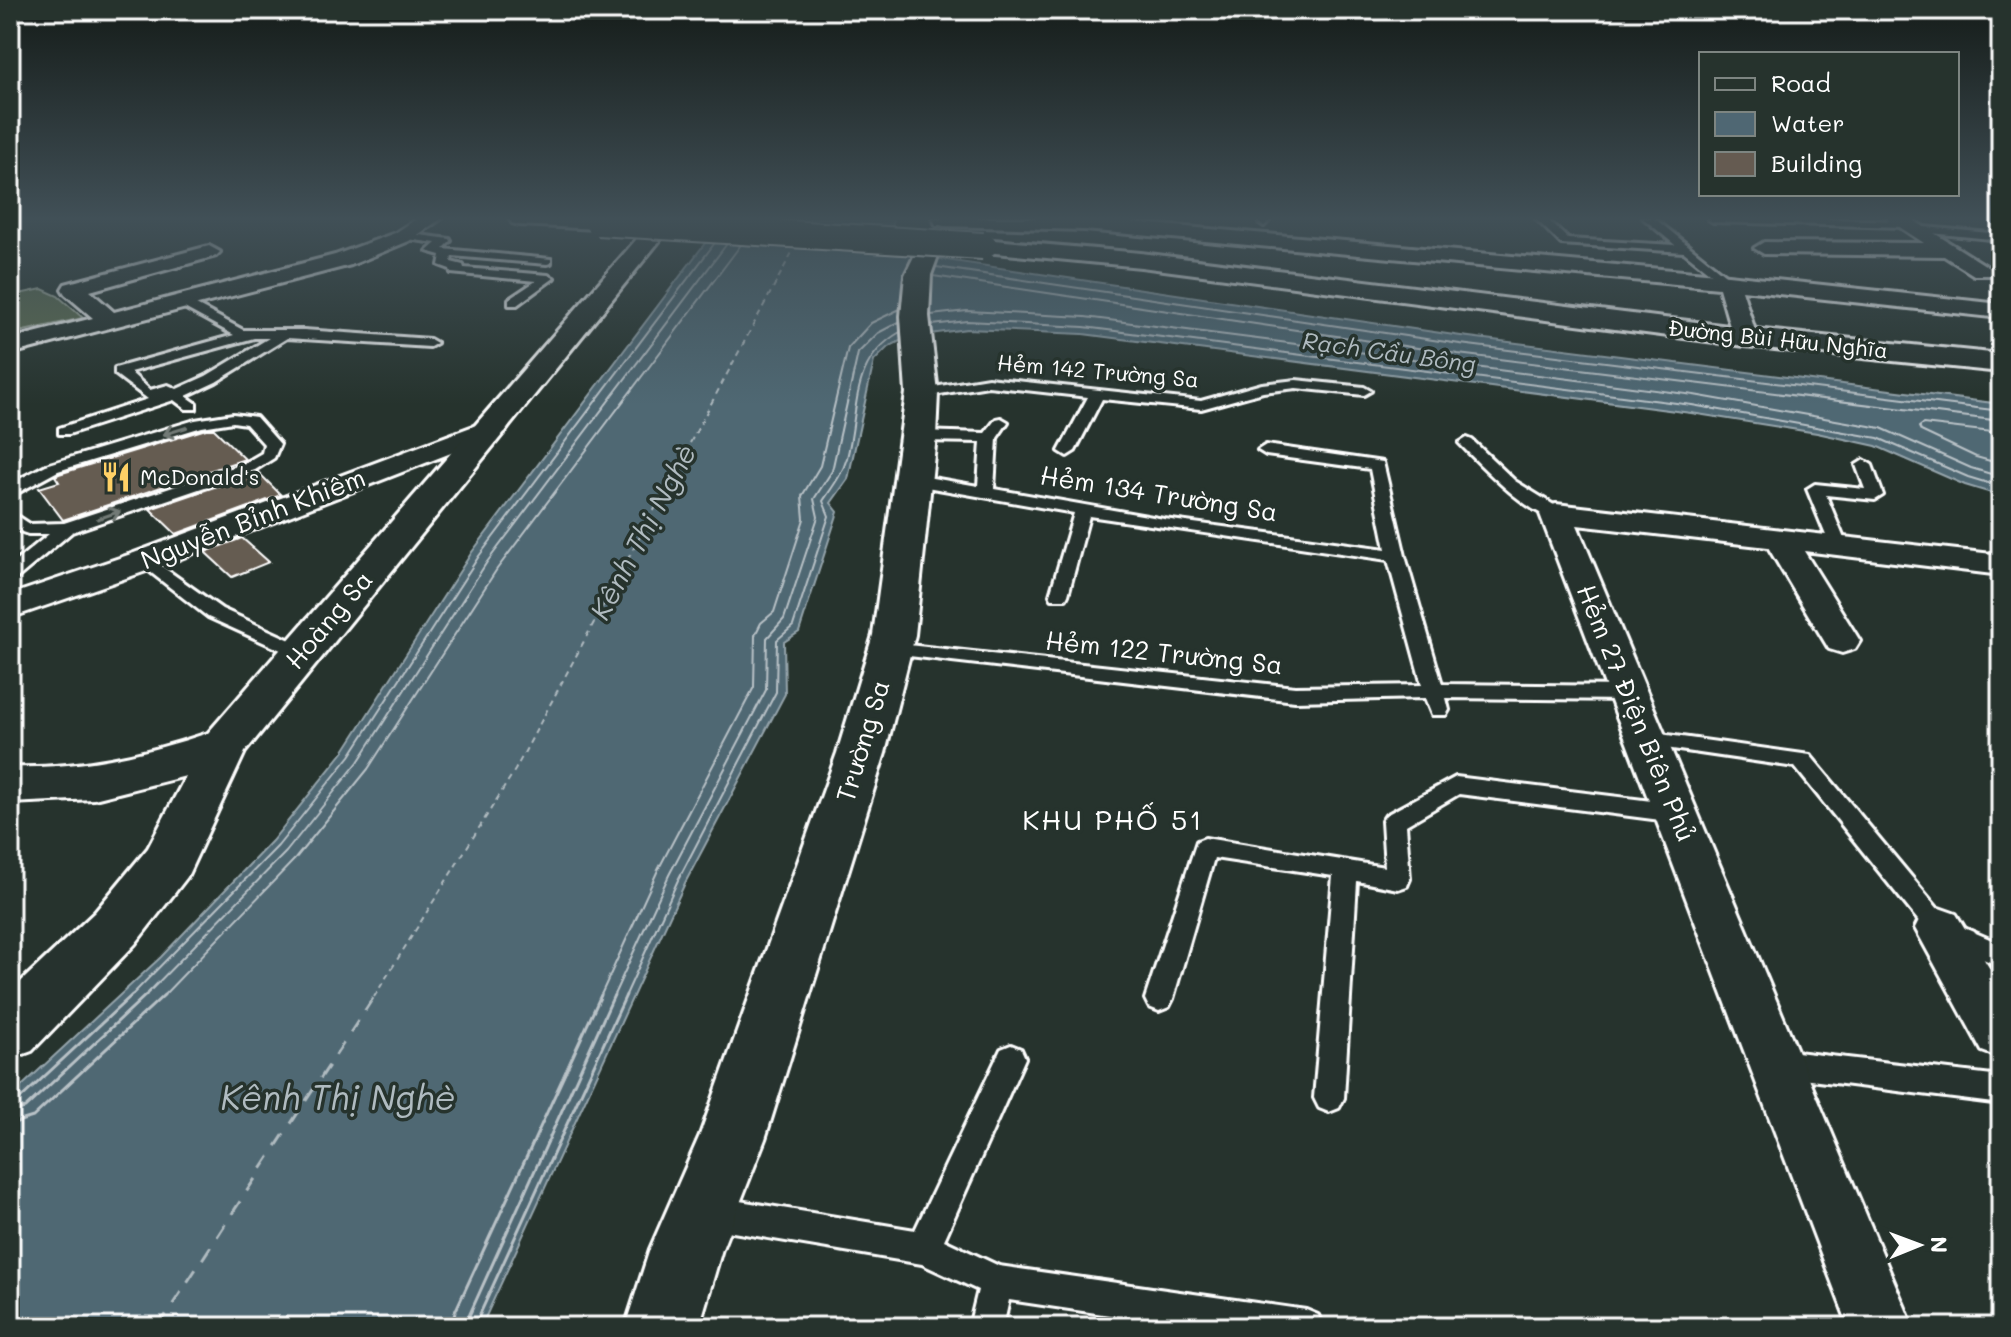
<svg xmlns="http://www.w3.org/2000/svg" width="2011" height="1337" font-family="Mali,sans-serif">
<rect width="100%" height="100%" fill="#26332d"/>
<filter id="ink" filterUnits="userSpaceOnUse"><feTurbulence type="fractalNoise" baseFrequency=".0125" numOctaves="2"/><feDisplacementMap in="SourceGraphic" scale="16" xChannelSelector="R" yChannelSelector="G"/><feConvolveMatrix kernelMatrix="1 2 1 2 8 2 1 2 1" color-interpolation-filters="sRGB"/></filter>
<g filter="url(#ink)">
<polygon fill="#5b6c4f" stroke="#adb6a7" stroke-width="2" points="42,289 58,296 83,318 10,334 10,296"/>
<polygon fill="#4f6773" stroke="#95a4ab" stroke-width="2" points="724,218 893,218 892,252 1461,336 2001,404 2001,496 1965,485 1876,446 1817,433 1691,413 1083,334 967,329 908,337 888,347 874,361 848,479 831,503 838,512 799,632 784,642 785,694 685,883 481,1327 10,1327 10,1097 161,957 272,841 344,751 472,552"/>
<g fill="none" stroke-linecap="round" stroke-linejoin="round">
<g stroke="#b9c2c7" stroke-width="2">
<polyline points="936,267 1460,344 2001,411"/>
<polyline points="933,276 1458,354 2001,421"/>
<polyline points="931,315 967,311 1085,317 1694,395 1881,428 1971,468 2001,477"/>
<polyline points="932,325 967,321 1084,327 1692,405 1878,438 1968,477 2001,487"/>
<polyline points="2001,433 1923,424 1919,427 1921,431 1976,457 2001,464"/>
<polyline points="130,997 278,846 350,756 479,556 714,244"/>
<polyline points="144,997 286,852 358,762 487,562 726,245"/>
<polyline points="162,997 295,859 368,769 497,569 740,246"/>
<polyline points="600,997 658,870 754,687 755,635 761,623 774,612 804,519 802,496 820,466 848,348 871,323 900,309"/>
<polyline points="613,997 669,875 766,690 767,638 784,619 818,517 814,499 832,471 858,353 878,333 899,322"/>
<path d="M625 997 678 880 776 692 777 640 793 626 829 516 823 501C833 486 842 475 847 458 860 408 849 362 900 332"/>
</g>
<g stroke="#b9c2c7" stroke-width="3">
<polyline points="10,1102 19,1100 132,995"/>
<polyline points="10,1112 25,1108 146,995"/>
<polyline points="10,1124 33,1117 164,995"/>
<polyline points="452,1327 455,1312 601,995"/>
<polyline points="464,1327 614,995"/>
<polyline points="474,1327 626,995"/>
</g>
<g stroke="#b0bbc0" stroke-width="2" stroke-dasharray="6 5" stroke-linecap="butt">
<polyline points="807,224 811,218"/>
<polyline points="374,997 515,770 795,247"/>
</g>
<polyline stroke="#b0bbc0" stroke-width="3" stroke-dasharray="15 12" stroke-linecap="butt" points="158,1327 375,995"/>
</g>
<g fill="#655b51" stroke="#fff" stroke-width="2">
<polygon points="206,429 214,429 245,459 63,520 39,488 59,482 55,476 59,474"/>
<polygon points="258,472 281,495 176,534 150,509"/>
<polygon points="242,538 269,562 232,577 205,552"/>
</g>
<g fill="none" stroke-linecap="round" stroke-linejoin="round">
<g stroke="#fff" stroke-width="6">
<g id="service">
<polygon points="1262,218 1272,218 1264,226 1259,223"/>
<polygon points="1535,218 1546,218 1568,239 1675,245 1643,218 1654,218 1734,282 1724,284 1684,252 1561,244"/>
<polygon points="1793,218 1907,221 1912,224 1907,227 1713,222 1708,219"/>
<polygon points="1914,226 2001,234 2001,240 1910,231 1910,227"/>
<polygon points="404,233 450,239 451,241 443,249 551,259 551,263 547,264 452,256 451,262 463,265 464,268 548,275 554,278 517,305 509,305 509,299 536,281 451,273 450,269 439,265 441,255 427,251 436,243 400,238 399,236"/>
<polygon points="1982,267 2001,271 2001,277 1978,272 1976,270"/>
<path d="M183 298 243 330H304L430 339 437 343 430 347 287 338 216 382 186 396 196 403V409H186L174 400 69 434H59V428L148 399 115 374V368L234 335 179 305V299ZM254 338H269L206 376 177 389 168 385 150 390 130 372Z"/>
<polygon points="988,378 1201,401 1262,384 1296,380 1364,387 1371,391 1364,395 1296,388 1263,392 1201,409 1102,399 1075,451 1067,456 1059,451 1088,397 988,386 922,397 915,393 922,389"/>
<polygon points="233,414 256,417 280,444 274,458 255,470 72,532 16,579 10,580 10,566 49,534 28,534 10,528 10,511 30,524 64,523 243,464 262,453 264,444 246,424 233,422 202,427 58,471 10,497 10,484 46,465 195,420"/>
<polygon points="1001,418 1008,422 997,438 994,489 1164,519 1386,549 1370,469 1266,455 1258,450 1266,445 1383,462 1405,556 1442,684 1627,686 1637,693 1627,700 1446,698 1449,710 1446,715 1432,715 1425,698 1295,701 883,653 880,649 890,643 1295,687 1422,685 1388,560 1089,516 1068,595 1066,599 1052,599 1050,595 1074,513 915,485 907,480 915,475 978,486 981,442 919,441 911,436 919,431 985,433 996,419"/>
<path d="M1467 438 1472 440 1515 481 1562 510 1564 514 1562 518C1536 524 1480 464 1462 446L1459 443Z"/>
<polygon points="1864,460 1872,465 1883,495 1875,500 1826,495 1847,546 1838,551 1832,550 1807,489 1815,484 1865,489 1856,465"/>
<polygon points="146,555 222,609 308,648 311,652 308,656 294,656 208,617 140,564 137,560 140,556"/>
<polygon points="1646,732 1810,755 1948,921 2001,944 2001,967 1930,935 1795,767 1638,744 1635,739 1638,734"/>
<polygon points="1456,777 1676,804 1684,807 1688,813 1684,819 1676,822 1459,794 1406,825 1410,879 1407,886 1398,889 1357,881 1344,1098 1339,1108 1329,1112 1319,1108 1314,1098 1333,876 1214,858 1173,999 1169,1007 1159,1011 1149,1007 1145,999 1197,841 1205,838 1385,867 1382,821 1386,815"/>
<polygon points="1011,1045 1021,1049 1025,1058 944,1240 999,1266 1306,1310 1318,1315 1323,1327 1190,1327 1009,1300 1003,1327 969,1327 978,1290 922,1264 709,1228 698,1223 693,1212 698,1201 709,1196 915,1230 1001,1049"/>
<polygon points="1779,1050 2001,1076 2001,1104 1779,1076 1769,1072 1765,1063 1769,1054"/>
</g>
</g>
<g stroke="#fff" stroke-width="6">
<g id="minor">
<polygon points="418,218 442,218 409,241 351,265 10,354 10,339 93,318 65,294 62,289 65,284 209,246 220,252 216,256 90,291 114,312 335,255 395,233"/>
<polygon points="936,218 1085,218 1728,275 2001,304 2001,318 1742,290 1757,337 1754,342 1736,342 1733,337 1719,288 1085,230 944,226 937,224"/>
<polygon points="1886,218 1910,218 1993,270 1990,275 1974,275 1944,256 1764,254 1754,248 1764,242 1924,243"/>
<polygon points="495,418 505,420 509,426 505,432 158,567 10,618 10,595 134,553"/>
<polygon points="1556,504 2001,555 2001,575 1804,551 1860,641 1855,649 1842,653 1829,649 1768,547 1577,525 1913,1327 1849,1327 1540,514 1545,507"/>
<polygon points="1939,908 1956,914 2001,987 2001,1058 1982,1051 1915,928 1922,914"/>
</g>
</g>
<g stroke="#fff" stroke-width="6">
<g id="tertiary">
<polygon points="509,218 607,218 610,222 606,227 598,229 520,225 512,223"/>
<path d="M655 218H678L245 752 187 877 135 944 32 1051 10 1059V992L95 912 148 848 186 776 94 799 10 803V767C80 769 142 755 208 733Z"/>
<polygon points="933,218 955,218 952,225 936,225"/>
<polygon points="983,239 1141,253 1745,328 2001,354 2001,372 1745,346 1141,267 974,251 971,246 974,241"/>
<polygon points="927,246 936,248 939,253 931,275 929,316 938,393 936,436 915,635 885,753 765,1139 722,1249 699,1327 625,1327 650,1249 700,1135 837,753 873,635 906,393 901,316 905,275 918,248"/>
</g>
</g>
<use href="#service" fill="#26332d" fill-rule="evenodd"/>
<use href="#minor" fill="#26332d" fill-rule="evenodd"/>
<use href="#tertiary" fill="#26332d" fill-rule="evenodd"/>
<g stroke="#fff" stroke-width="30" stroke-linecap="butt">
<polyline id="tertiary-bridge" points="598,222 983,246"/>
</g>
<use href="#tertiary-bridge" stroke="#26332d" stroke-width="26"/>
</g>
<defs><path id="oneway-shaft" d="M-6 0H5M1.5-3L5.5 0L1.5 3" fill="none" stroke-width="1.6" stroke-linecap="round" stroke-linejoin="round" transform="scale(2)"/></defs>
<g stroke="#727a76">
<use href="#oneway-shaft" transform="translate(175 431) rotate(163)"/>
<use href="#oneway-shaft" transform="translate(109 515) rotate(-19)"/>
</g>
</g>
<linearGradient id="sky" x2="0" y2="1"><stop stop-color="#151c19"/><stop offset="0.54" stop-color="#415057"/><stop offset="1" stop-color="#415057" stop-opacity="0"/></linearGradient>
<rect width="2011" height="405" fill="url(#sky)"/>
<defs>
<g id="restaurant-bare" transform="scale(2.4)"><path d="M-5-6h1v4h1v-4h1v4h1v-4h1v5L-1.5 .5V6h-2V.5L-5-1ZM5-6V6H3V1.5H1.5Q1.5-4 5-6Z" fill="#ffd166" stroke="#26332d" stroke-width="2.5" paint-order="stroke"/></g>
</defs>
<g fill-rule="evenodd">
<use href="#restaurant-bare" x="116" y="477"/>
</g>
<g text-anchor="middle" stroke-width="7" stroke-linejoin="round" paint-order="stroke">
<g font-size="22" fill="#fff" stroke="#26332d">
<text transform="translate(1778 339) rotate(6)" y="8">Đường Bùi Hữu Nghĩa</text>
<text transform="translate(1098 371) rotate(5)" y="8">Hẻm 142 Trường Sa</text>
</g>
<g font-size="22" fill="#fff" stroke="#26332d" text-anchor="start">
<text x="140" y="485">McDonald's</text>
</g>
<g font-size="24" font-style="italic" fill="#b0bbc0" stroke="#26332d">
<text transform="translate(1389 353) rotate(8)" y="8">Rạch Cầu Bông</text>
</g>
<g font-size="26" fill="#fff" stroke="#26332d">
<text transform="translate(1159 494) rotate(9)" y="9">Hẻm 134 Trường Sa</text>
<text transform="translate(253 519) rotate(-21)" y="9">Nguyễn Bỉnh Khiêm</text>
<text transform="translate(329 620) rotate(-50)" y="9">Hoàng Sa</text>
<text transform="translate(1164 653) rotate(6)" y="9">Hẻm 122 Trường Sa</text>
<text transform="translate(1636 713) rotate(68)" y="9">Hẻm 27 Điện Biên Phủ</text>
<text transform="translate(863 741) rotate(-73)" y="9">Trường Sa</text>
</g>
<g font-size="28" font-style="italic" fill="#b0bbc0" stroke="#26332d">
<text transform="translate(643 532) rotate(-62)" y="10">Kênh Thị Nghè</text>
</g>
<g font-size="28" letter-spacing="2" fill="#fff" stroke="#26332d">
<text x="1113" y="830">KHU PHỐ 51</text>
</g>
<g font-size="34" font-style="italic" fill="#b0bbc0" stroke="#26332d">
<text x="338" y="1110">Kênh Thị Nghè</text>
</g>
</g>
<rect width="2011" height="1337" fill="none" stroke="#26332d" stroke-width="40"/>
<rect x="20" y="20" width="1971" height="1297" fill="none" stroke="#fff" stroke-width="3" filter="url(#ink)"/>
<rect x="1699" y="52" width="260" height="144" fill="#26332d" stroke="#7d8581" stroke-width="2"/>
<rect x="1715" y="78" width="40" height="12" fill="#26332d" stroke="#7d8581" stroke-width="2"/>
<text x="1771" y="92" font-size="24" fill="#ffffff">Road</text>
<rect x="1715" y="112" width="40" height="24" fill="#4f6773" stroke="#7d8581" stroke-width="2"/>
<text x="1771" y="132" font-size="24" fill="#ffffff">Water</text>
<rect x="1715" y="152" width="40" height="24" fill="#655b51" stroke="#7d8581" stroke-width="2"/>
<text x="1771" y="172" font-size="24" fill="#ffffff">Building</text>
<g transform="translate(1919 1245) rotate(89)" stroke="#26332d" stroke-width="6" paint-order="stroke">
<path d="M0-6L14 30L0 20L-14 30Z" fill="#ffffff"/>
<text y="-12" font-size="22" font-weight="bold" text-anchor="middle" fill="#ffffff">N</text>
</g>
</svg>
